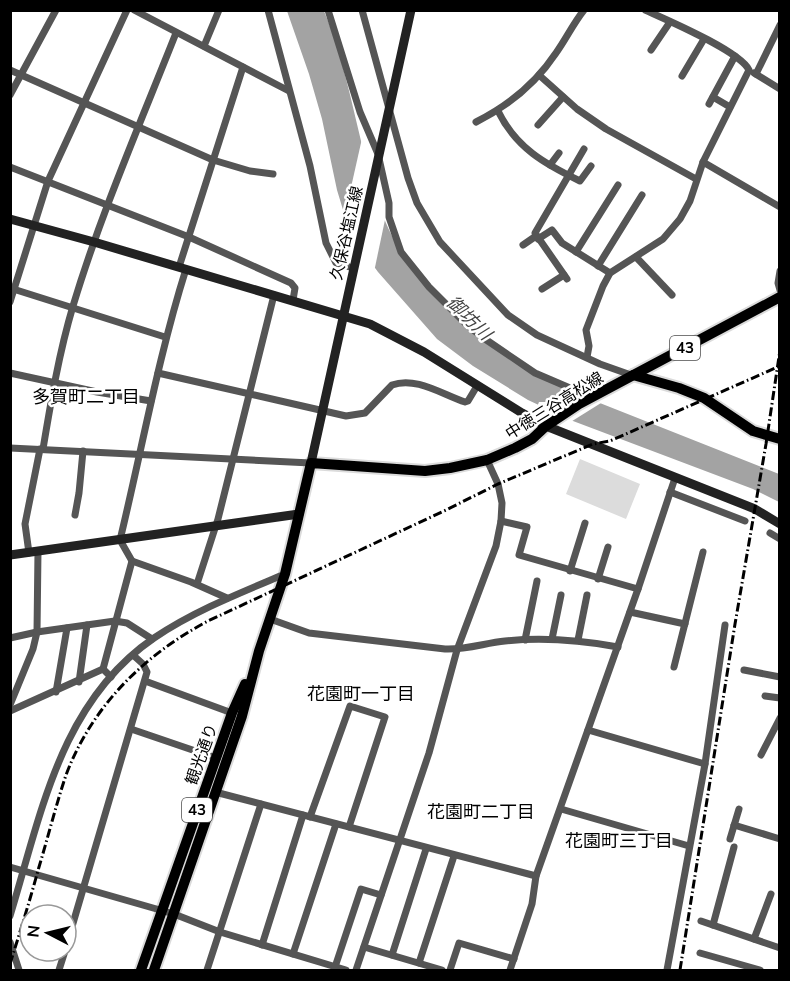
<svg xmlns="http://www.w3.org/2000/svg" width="790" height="981" font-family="Mulish,'Noto Sans JP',sans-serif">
<rect width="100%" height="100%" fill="#fff"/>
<polygon fill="#dcdcdc" points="580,459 640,484 626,519 566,494"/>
<path fill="#a3a3a3" d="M287 11H324C349 71 357 137 377 199 406 291 483 349 567 390L779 474V502L753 489 573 421 528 400 473 366 437 339 378 272 356 242 347 223 337 190 322 119 309 74Z"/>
<g fill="#fff">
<polygon points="363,134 386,215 374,272 350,236 343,223"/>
<polygon points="581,394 601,403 569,423 537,407 539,402 560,402"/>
</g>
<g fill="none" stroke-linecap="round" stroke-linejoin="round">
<g stroke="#dbdbdb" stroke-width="14">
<g id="primary">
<polyline points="633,375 679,388 704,398 753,431 780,439"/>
<polyline points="141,970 232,713 245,684"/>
<polyline points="154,970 242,716 259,651 285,574 311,463 425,471 450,468 487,460 515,448 532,439 546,426 579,404 780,297"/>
</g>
</g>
<g stroke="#555" stroke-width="7">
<polyline points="134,10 289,91"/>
<polyline points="268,10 310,166 326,243 336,263 353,268"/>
<polyline points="328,10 360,112 378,154 389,203 389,217 401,252 429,287 468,326 485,339 535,373 591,397"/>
<polyline points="362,10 408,178 417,203 440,242 508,315 537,335 600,364 631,375"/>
<polyline points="204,46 219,10"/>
<polyline points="651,50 670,22"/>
<polyline points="10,70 213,160 250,171 273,174"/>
<polyline points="754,73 780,89"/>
<polyline points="756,74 780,25"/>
<polyline points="539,75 577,109 606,129 696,179"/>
<polyline points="682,76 704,39"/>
<polyline points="10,95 56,10"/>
<polyline points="713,97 730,107"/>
<polyline points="709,104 735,56"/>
<path d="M498 111C516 148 545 164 580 181L591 166"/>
<path d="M476 122C508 106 536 83 556 53 566 39 573 24 584 10"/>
<polyline points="538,125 563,97"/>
<polyline points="703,162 780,207"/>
<polyline points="550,165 559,153"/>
<polyline points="10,167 189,237 291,283 295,288 293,300"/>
<polyline points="538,239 552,230 562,243 610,273"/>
<polyline points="523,245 536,236"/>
<polyline points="576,252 618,185"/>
<polyline points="636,257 672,295"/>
<polyline points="598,266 642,195"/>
<polyline points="179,267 243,67"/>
<polyline points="780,271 778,283 780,290"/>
<polyline points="567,279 535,233 584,149"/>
<polyline points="10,288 165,337"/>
<polyline points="542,289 564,275"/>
<polyline points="10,302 48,181 127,10"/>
<path d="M587 357 589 346 586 330 603 286 610 273 663 239 680 219 690 201 703 162 749 70C740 51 667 20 645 10"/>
<polyline points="10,373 97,392 151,401"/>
<path d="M158 373 346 416 365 413 392 385C416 376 443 395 465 402L468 401 477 386"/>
<polyline points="10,448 311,463"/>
<path d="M43 449C51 401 59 353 73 306 101 213 140 124 176 33"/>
<polyline points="670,492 745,521"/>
<polyline points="75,515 79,493 83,451"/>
<polyline points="501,521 527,527 519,555 638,589"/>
<polyline points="770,533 780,539"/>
<polyline points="29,553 25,524 40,449"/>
<polyline points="132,561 191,582 227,598"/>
<polyline points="570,571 585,523"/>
<polyline points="598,579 608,547"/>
<polyline points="197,584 218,519 274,295"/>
<polyline points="630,612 685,624"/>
<path d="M270 619 309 633 445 649C466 650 485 643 505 641 544 637 580 640 618 647"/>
<polyline points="10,638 37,632 115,621 127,623 152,639"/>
<polyline points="552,639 561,595"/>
<polyline points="525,640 537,581"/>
<polyline points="578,640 587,595"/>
<polyline points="674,667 703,552"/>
<path d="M103 669 132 561 120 540C142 449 158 358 186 269"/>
<polyline points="744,670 780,677"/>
<polyline points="145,681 232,713"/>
<polyline points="79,682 87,625"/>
<polyline points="56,692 67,628"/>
<polyline points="765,696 780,698"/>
<polyline points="10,705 33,649 37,632 38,551"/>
<polyline points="10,711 103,669 111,677"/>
<polyline points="131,729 216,758"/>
<polyline points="588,730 705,764"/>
<polyline points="761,755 780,718"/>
<polyline points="215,792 536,876"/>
<polyline points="561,809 689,846"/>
<polyline points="310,817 350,706 385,717 349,827"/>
<polyline points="734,825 780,839"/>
<polyline points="730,839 739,809"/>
<polyline points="10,867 174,914 220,932 346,970"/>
<path d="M10 916C41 815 60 702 154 638 194 611 240 593 285 574"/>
<polyline points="701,921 780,948"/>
<polyline points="713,925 734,847"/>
<polyline points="754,939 771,894"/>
<polyline points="10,942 19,970"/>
<polyline points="262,945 303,815"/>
<polyline points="66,947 147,672 143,664 133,655"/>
<polyline points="364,947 442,970"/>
<polyline points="700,953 760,970"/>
<polyline points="293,954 336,824"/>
<polyline points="392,955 426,849"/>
<polyline points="419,963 454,856"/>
<polyline points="335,967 361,889 381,895"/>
<polyline points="59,970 65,951"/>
<polyline points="207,970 261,804"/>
<polyline points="356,970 429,753 457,650 496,546 501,521 502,503 498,484 487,460"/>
<polyline points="450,970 459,943 514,959"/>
<polyline points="510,970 532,904 536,876 638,589 675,478"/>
<polyline points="667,970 705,764 725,625"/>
</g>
<g stroke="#222" stroke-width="9">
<polyline points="10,219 94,242 370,324 424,352 522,413 546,426 755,509 780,524"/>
<polyline points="311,463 411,10"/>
<polyline points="10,555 299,514"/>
</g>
<use href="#primary" stroke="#000" stroke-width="10"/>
<g stroke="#000" stroke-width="3" stroke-dasharray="9 3 1.5 3" stroke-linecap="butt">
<path d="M10 964C20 932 30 900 39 867 48 837 56 805 66 775 92 706 144 655 208 621L446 510 498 484 593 444 610 441 780 366"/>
<polyline points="680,970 735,624 766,444 780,350"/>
</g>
</g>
<g text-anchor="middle" stroke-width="5" stroke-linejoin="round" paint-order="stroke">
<g fill="#fff" stroke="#4c4c4c" stroke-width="1.5">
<rect x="670" y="336" width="30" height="24" rx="4.5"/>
<rect x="182" y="798" width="30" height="24" rx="4.5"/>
</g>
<g font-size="15" font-weight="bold" fill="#000">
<text x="685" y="353">43</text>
<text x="197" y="815">43</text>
</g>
<g font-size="16" fill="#000" stroke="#fff">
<text transform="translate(346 233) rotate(-77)" y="6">久保谷塩江線</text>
<text transform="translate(554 405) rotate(-32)" y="6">中徳三谷高松線</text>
<text transform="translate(201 754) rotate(-70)" y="6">観光通り</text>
</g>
<g font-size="18" font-style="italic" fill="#444" stroke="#fff">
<text transform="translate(469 318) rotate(44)" y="6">御坊川</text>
</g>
<g font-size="18" fill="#000" stroke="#fff">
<text x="86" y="403">多賀町二丁目</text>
<text x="361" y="700">花園町一丁目</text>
<text x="481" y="818">花園町二丁目</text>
<text x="619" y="847">花園町三丁目</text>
</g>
</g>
<rect width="790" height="981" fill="none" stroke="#000000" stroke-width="24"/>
<g transform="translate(48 933) rotate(277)"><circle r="28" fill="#ffffff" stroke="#999999" stroke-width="1.5"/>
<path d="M0-4.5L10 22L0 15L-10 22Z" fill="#000000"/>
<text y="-9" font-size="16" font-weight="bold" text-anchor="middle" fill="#000000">N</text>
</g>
</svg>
